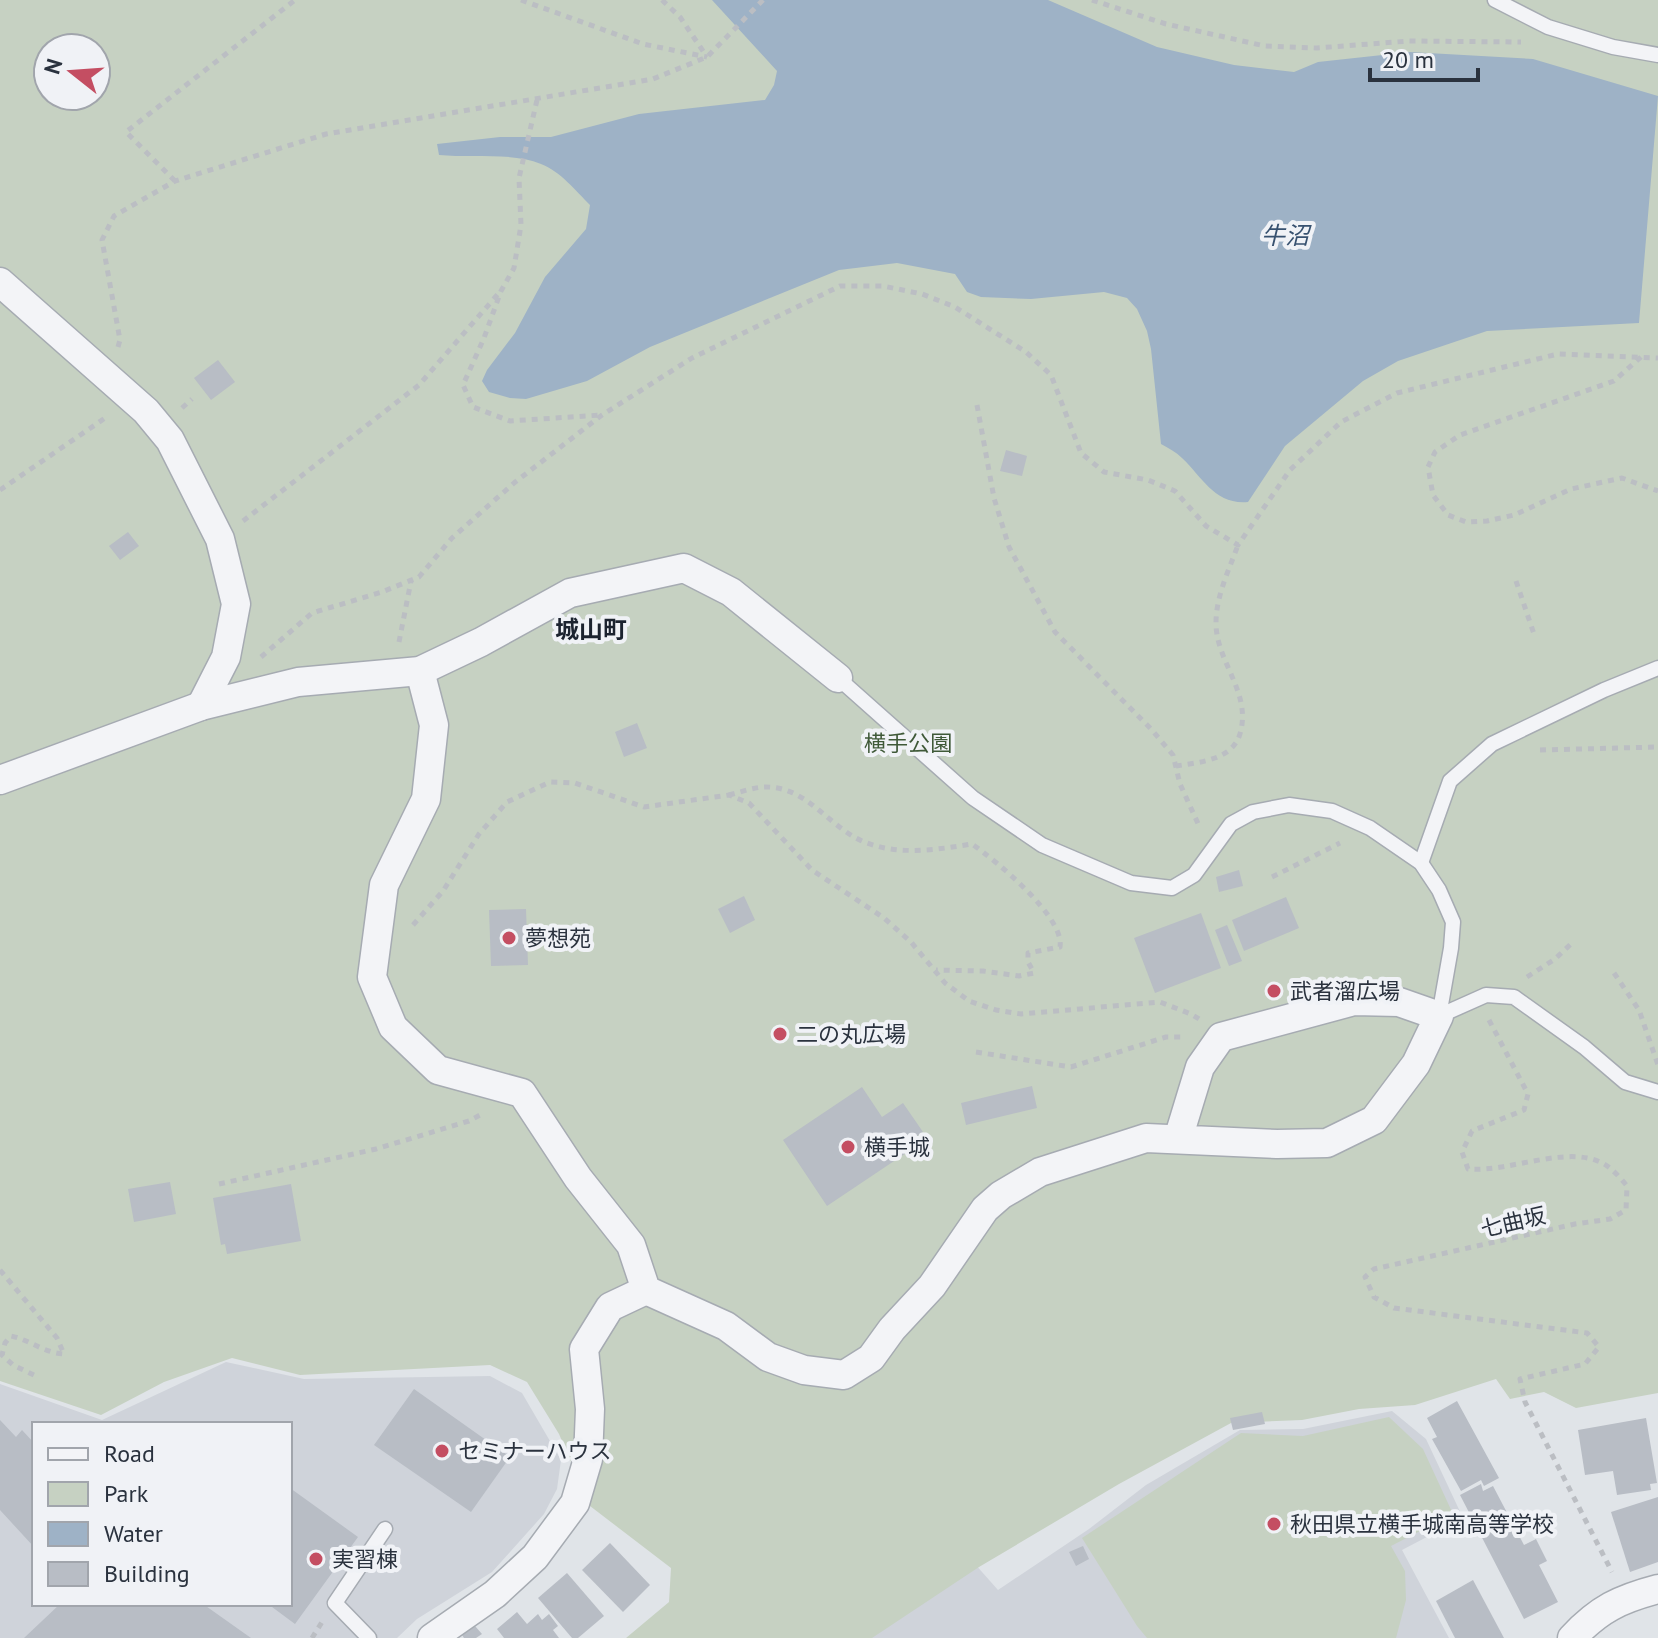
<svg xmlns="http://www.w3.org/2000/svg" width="1658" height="1638" font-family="'PT Sans','Noto Sans JP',sans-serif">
<rect width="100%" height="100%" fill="#e0e4e8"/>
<g fill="#cfd3da" fill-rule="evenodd">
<path d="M226 1362 304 1379 490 1376 522 1393 561 1460 557 1489 544 1514 492 1572 417 1619 397 1638H0V1384L102 1420ZM34 1424H290V1604H34Z"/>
<polygon points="1392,1411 1426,1439 1463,1518 1402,1550 1449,1638 674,1638 935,1519 998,1590 1089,1529 1146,1485 1240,1430 1303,1429"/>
</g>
<g fill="#c6d1c2" fill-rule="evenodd">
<path d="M0 0H1658V1393L1576 1408 1544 1392 1510 1399 1496 1379 1415 1405 1359 1409 1302 1420 1231 1423 1119 1484 979 1567 872 1638H626L669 1602 671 1568 590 1506 559 1434 527 1382 490 1365 300 1375 232 1358 164 1382 101 1415 0 1381ZM48 48H96V96H48Z"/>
<polygon points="1389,1417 1423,1449 1453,1514 1391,1546 1405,1571 1406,1600 1396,1638 1147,1638 1137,1626 1082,1538 1241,1433 1303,1436"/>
</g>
<path fill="#9eb2c6" d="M712 0H1048L1157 47 1234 65 1294 72 1318 62 1410 52 1533 59 1658 96 1639 323 1487 331 1398 361 1363 381 1285 446 1248 502C1215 505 1203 478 1182 458 1176 452 1168 448 1161 444L1151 349 1147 331 1137 309 1127 298 1104 292 1031 299 981 297 967 292 955 274 897 263 839 270 650 347 587 381 526 399 510 398 489 392 482 381 487 370 515 333 545 277 586 229 590 205C576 191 560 171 541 164 512 152 471 158 439 155L437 144 500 137H551L639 114 765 100 774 85 777 71Z"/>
<g fill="#b8bdc5">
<polygon points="218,360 235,382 211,400 194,378"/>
<polygon points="1006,450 1027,456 1022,476 1000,471"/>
<polygon points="128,532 139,546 120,560 109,546"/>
<polygon points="637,723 647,748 624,757 615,732"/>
<polygon points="1239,870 1243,886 1219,892 1216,877"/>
<polygon points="744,896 755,920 730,933 718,909"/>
<polygon points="1286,897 1299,928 1244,951 1232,920"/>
<polygon points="526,909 528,965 491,966 489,910"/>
<polygon points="1201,913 1221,968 1155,993 1134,938"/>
<polygon points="1227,925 1242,961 1229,966 1215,930"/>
<polygon points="1032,1086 1037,1108 966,1125 961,1103"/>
<polygon points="862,1087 882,1117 903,1103 923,1132 905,1144 909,1151 827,1206 783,1140"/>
<polygon points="170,1182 176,1214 134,1222 128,1189"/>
<polygon points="291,1184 301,1241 227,1254 225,1244 221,1245 213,1198"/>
<polygon points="414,1389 510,1457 471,1512 374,1445"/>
<polygon points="1457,1401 1499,1478 1484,1486 1481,1480 1461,1491 1432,1439 1437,1437 1427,1418"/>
<polygon points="1262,1412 1265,1424 1233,1430 1230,1418"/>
<polygon points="1646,1418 1657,1483 1650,1484 1651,1490 1617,1495 1613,1471 1585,1475 1578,1430"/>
<polygon points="0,1420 16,1437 22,1430 34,1443 34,1547 0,1510"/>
<polygon points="1481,1484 1483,1491 1493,1486 1524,1545 1536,1539 1547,1561 1539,1565 1558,1602 1524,1619 1460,1495"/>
<polygon points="290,1488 358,1537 295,1624 268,1604 290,1604"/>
<polygon points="1658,1497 1658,1562 1630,1572 1611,1512"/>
<polygon points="610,1543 650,1585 623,1612 582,1570"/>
<polygon points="1083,1546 1089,1559 1076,1566 1069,1552"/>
<polygon points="567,1573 604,1616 578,1638 572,1638 538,1598"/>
<polygon points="1473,1580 1504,1638 1455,1638 1436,1601"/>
<polygon points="60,1604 203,1604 251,1638 24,1638"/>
<polygon points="517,1612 527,1624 538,1614 542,1620 549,1614 558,1626 553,1630 559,1638 504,1638 497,1629"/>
<polygon points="475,1626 482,1634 476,1638 464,1638 462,1635"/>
</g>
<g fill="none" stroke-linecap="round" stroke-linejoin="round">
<g stroke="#a6abb2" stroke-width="17">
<g id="service">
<polyline points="1495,0 1548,27 1613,47 1658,55"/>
<polyline points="838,678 973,798 1042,845 1131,883 1172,888 1194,875 1231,824 1253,812 1289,805 1332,811 1370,828 1421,863 1439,890 1453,922 1451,948 1439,1016"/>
<polyline points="1421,863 1450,781 1492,744 1604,690 1658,668"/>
<polyline points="1439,1016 1486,995 1514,997 1584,1047 1625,1082 1658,1092"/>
<polyline points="369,1638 335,1603 385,1529"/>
</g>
</g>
<g stroke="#a6abb2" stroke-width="31">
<g id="minor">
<polyline points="0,282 146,411 170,440 220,539 236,604 226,657 201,706"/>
<polyline points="420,671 434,725 426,799 384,885 372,977 393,1027 438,1070 522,1093 578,1178 631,1245 646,1290 726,1326 768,1357 804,1370 844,1375 871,1358 892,1329 932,1286 985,1209 1001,1195 1040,1172 1146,1138 1277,1144 1327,1143 1374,1120 1416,1064 1439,1016 1399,1002 1354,1001 1221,1037 1200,1067 1178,1139"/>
<polyline points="0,780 201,706 298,682 420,671 481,642 570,593 684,568 731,592 838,678"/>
<polyline points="432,1638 495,1594 535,1557 575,1503 588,1459 590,1409 584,1349 610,1307 646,1290"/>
<path d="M1572 1638C1599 1609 1620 1599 1658 1589"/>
</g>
</g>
<g stroke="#bbbec3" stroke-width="5" stroke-dasharray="6 6" stroke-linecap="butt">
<polyline points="521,0 643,44 707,57"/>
<polyline points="662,0 680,17 707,57"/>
<polyline points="1092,0 1166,24 1265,46 1317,48 1409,41 1521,42"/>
<polyline points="537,100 519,178 521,225 514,268 501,291 484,338 463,385 473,407 510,421 601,415"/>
<polyline points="175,181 126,132 295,0"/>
<polyline points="118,347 120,340 102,240 114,216 175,181 326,134 653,79 707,57 763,0"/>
<polyline points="1641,357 1614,381 1460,435 1435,452 1428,467 1433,495 1448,515 1466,522 1487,521 1514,515 1571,489 1622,478 1658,491"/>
<polyline points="977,405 994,498 1009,547 1055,632 1151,729 1173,755 1180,784 1200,828"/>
<polyline points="182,408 192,399"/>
<polyline points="0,490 108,416"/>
<polyline points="243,521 419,385 498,294"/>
<polyline points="1516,581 1535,637"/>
<polyline points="399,642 411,581"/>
<polyline points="261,657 312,613 382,592 419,577 452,538 514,483 602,415 692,358 840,286 883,286 922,294 955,307 1026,352 1051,375 1081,453 1104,472 1148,480 1175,491 1206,526 1238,545 1290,470 1341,422 1397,393 1558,354 1658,358"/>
<polyline points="1540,750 1658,747"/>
<path d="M1176 766C1201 762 1235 760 1241 730 1250 691 1216 661 1216 623 1216 596 1229 570 1238 545"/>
<path d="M729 795C741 792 754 787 766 787 807 787 827 825 862 841 897 856 935 850 972 844 995 860 1065 917 1060 947L1028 953V962L1034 973 1019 976 983 971 936 970"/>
<polyline points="1272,877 1340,843"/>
<polyline points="413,925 443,891 479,834 507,802 550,782 575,783 644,807 729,795 749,803 812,870 884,918 911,942 945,983 969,1001 996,1010 1021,1014 1160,1002 1191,1014 1199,1019"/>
<polyline points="1614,973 1639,1010 1658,1065"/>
<polyline points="1527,977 1555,959 1572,943"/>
<path d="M1489 1020 1528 1094 1524 1110 1472 1131 1462 1152 1468 1169C1511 1173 1575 1140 1610 1168 1616 1173 1622 1180 1627 1186L1626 1210 1610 1219 1575 1224 1374 1269 1365 1277 1374 1297 1394 1308 1587 1333 1599 1347 1585 1364 1520 1379 1525 1402 1612 1572"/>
<polyline points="976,1052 1071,1067 1166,1037 1181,1037"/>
<polyline points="219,1184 376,1149 469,1121 482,1114"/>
<path d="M0 1270 57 1338 64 1354C44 1353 30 1340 11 1336L5 1343 2 1355 13 1365 36 1376"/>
<polyline points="312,1638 322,1622"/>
</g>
<use href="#service" stroke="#f3f4f7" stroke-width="14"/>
<use href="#minor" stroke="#f3f4f7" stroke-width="28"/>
</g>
<g fill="#c44e62" stroke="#f0f2f6" stroke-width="3">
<circle cx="509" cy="938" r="8"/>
<circle cx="1274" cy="991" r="8"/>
<circle cx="780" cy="1034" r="8"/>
<circle cx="848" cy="1147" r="8"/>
<circle cx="442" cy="1451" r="8"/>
<circle cx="1274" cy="1524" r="8"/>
<circle cx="316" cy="1559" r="8"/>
</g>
<g text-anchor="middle" stroke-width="8" stroke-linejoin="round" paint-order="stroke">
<g font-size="22" fill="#3f5938" stroke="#f0f2f6">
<text x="908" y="751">横手公園</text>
</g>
<g font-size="22" fill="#2a323e" stroke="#f0f2f6" text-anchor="start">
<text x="525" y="946">夢想苑</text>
<text x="1290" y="999">武者溜広場</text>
<text x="796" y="1042">二の丸広場</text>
<text x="864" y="1155">横手城</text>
<text x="458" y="1459">セミナーハウス</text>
<text x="1290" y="1532">秋田県立横手城南高等学校</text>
<text x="332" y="1567">実習棟</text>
</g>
<g font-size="22" fill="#2a323e" stroke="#f0f2f6">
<text transform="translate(1513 1222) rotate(-13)" y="8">七曲坂</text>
</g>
<g font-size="24" font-style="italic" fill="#37516f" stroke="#f0f2f6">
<text x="1285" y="244">牛沼</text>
</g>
<g font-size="24" font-weight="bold" fill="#1c232f" stroke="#f0f2f6">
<text x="591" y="638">城山町</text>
</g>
</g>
<rect x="32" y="1422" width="260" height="184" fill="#f0f2f6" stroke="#a1a5ac" stroke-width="2"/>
<rect x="48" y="1448" width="40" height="12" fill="#f3f4f7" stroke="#a1a5ac" stroke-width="2"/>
<text x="104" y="1462" font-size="24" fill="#2a323e">Road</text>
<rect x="48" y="1482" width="40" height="24" fill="#c6d1c2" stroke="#a1a5ac" stroke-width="2"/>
<text x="104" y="1502" font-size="24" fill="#2a323e">Park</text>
<rect x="48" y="1522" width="40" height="24" fill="#9eb2c6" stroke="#a1a5ac" stroke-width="2"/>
<text x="104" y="1542" font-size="24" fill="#2a323e">Water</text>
<rect x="48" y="1562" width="40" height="24" fill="#b8bdc5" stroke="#a1a5ac" stroke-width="2"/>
<text x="104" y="1582" font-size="24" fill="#2a323e">Building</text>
<g transform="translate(72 72) rotate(287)"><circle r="38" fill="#f0f2f6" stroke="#a1a5ac" stroke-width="2"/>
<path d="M0-6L14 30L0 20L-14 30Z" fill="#c44e62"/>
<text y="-12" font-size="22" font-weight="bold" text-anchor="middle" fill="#2a323e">N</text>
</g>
<path d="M1370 68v12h108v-12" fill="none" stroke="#2a323e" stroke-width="4"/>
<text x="1382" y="68" font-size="24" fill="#2a323e" stroke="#f0f2f6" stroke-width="6" paint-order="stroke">20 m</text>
</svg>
